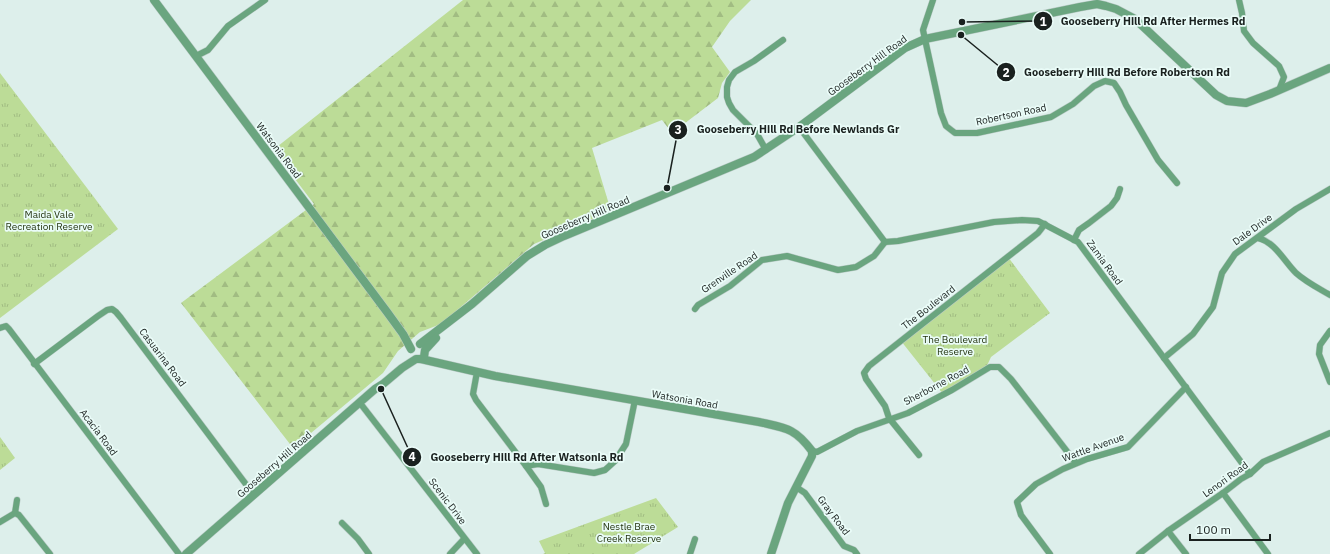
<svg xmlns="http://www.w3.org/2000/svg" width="1330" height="554" font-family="'IBM Plex Sans',sans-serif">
<defs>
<pattern id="grass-tufts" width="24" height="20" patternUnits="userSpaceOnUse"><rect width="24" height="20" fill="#bcdc97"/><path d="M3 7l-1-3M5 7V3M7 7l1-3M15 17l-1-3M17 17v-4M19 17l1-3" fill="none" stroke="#a1bc82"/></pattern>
<pattern id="forest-firs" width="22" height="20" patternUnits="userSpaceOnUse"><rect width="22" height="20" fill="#bcdc97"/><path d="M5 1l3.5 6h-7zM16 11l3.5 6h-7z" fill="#a1bc82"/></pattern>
</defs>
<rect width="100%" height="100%" fill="#ddefeb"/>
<g fill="url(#grass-tufts)">
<polygon points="0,73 118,229 0,318"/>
<polygon points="1008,257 1050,313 991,357 985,370 943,394 901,341"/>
<polygon points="0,437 15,458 0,470"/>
<polygon points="656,498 678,527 634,554 543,554 545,553 539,541"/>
</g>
<polygon fill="url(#forest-firs)" points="463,0 751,0 730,21 712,47 730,72 722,83 718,98 672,133 662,120 592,148 611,211 534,244 441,324 420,332 398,351 383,373 293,448 181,303 314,204 273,150"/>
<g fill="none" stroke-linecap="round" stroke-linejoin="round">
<g stroke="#bacac6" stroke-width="7">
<g id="minor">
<polyline points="933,0 923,30 941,113 946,126 955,133 977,133 1051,117 1073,104 1094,86 1105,81 1114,83 1120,92 1126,105 1158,160 1177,183"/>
<polyline points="1239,0 1242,13 1244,31 1253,43 1279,66 1284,77 1279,90"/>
<polyline points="196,56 208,50 228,26 265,0"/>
<polyline points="799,127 885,242 898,241 994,222 1022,220 1038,221 1078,242 1250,474"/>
<polyline points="766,150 757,134 733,110 729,103 727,97 727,87 729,80 735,72 754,61 783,40"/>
<path d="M1258 238C1275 242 1284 261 1296 273 1306 282 1318 288 1330 295"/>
<polyline points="1074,240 1079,230 1089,223 1111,206 1117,198 1120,189"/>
<polyline points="695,309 698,305 730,286 762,260 787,256 838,270 856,267 874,256 885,242"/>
<polyline points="0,328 6,326 9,329 179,554"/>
<polyline points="1330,331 1320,345 1319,354 1330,382"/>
<polyline points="1164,358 1193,334 1213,307 1222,273 1235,254 1296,209 1330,189"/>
<polyline points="34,364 98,316 107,310 112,309 116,312 121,318 254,495"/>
<polyline points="477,372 473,394 476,400 526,466 538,464 594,473 605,470 615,461 626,444 635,400"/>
<polyline points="360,403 477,554"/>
<polyline points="812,451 817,452 857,431 908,413 952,390 990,367 999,367 1011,379 1076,463"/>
<polyline points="919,455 889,418 885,406 866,379 864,373 869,366 1038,233 1045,224"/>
<polyline points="526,466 541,487 546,504"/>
<polyline points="796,487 805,493 844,546 854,550 857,554"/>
<polyline points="1223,493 1268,554"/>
<polyline points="15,513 17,500"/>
<polyline points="0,522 15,513 19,515 50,554"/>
<polyline points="342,523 358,539 369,554"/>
<polyline points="1168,531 1186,554"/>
<polyline points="450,554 464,539"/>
<polyline points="690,554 695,539"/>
<polyline points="1050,554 1021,515 1017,502 1036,484 1063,469 1087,459 1128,447 1186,387"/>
<polyline points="1139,554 1168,531 1223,493 1241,479 1250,474 1263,462 1330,433"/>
</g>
</g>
<g stroke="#bacac6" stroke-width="9">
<g id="tertiary">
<polyline points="154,0 387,312 403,334 411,349"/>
<polyline points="420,344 472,304 527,256 545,245 564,236 754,157 799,127 905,48 925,39 1080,7 1097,4 1106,6 1116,9 1135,19 1216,95 1227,101 1246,103 1270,94 1330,68"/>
<path d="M421 359 495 376 759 422C786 428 795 428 812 451V456L788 503 771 554"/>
<polyline points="186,554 375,389 383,384 402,368 416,359 421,359 424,357 425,350 436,338"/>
</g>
</g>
<use href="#minor" stroke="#6aa57f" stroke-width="6"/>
<use href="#tertiary" stroke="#6aa57f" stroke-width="8"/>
</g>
<g text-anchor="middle" stroke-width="3.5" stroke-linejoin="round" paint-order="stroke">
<g font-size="10" fill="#1a211f" stroke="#eafcf8">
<text transform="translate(867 65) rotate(-36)" y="4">Gooseberry Hill Road</text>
<text transform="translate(1011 114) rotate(-12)" y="4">Robertson Road</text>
<text transform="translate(279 150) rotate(53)" y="4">Watsonia Road</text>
<text transform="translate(585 217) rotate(-23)" y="4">Gooseberry Hill Road</text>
<text transform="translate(1252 229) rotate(-36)" y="4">Dale Drive</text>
<text transform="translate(1105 262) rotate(54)" y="4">Zamia Road</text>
<text transform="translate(729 272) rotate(-34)" y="4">Grenville Road</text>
<text transform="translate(928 307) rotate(-38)" y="4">The Boulevard</text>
<text transform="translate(163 357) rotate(53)" y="4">Casuarina Road</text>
<text transform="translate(936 385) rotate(-28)" y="4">Sherborne Road</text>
<text transform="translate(685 399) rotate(10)" y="4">Watsonia Road</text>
<text transform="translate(99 432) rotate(53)" y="4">Acacia Road</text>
<text transform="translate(1093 447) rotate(-20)" y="4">Wattle Avenue</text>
<text transform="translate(274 464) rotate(-41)" y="4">Gooseberry Hill Road</text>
<text transform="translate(1225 479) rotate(-36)" y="4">Lenori Road</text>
<text transform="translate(448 501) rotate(53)" y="4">Scenic Drive</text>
<text transform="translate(834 515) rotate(53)" y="4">Gray Road</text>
</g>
<g font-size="10" fill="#1f2f09" stroke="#eafcf8">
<text x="49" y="218">Maida Vale<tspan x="49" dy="12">Recreation Reserve</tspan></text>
<text x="955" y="343">The Boulevard<tspan x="955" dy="12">Reserve</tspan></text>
<text x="629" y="530">Nestle Brae<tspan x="629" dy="12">Creek Reserve</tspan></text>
</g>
</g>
<path fill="none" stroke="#1a211f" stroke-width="1.5" d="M962 22L1043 21M961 35L1006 72M667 188L678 130M381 389L412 457"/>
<g fill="#1a211f" stroke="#eafcf8" stroke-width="1.5">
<circle cx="962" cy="22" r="4"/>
<circle cx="961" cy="35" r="4"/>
<circle cx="667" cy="188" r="4"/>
<circle cx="381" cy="389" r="4"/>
<circle cx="1043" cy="21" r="10"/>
<circle cx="1006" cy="72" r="10"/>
<circle cx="678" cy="130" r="10"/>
<circle cx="412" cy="457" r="10"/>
</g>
<g font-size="12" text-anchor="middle" font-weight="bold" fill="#fff">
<text x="1043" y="26">1</text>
<text x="1006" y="77">2</text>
<text x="678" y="134">3</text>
<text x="412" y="461">4</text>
</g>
<g font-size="11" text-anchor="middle" font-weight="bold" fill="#1a211f" stroke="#eafcf8" stroke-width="3.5" stroke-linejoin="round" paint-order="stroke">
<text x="1153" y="25">Gooseberry Hill Rd After Hermes Rd</text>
<text x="1127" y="76">Gooseberry Hill Rd Before Robertson Rd</text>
<text x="798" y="133">Gooseberry Hill Rd Before Newlands Gr</text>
<text x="527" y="461">Gooseberry Hill Rd After Watsonia Rd</text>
</g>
<path d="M1190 534v6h80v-6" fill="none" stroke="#1a211f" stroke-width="2"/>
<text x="1196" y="534" font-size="12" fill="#1a211f" stroke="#eafcf8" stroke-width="3" paint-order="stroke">100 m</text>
</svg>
